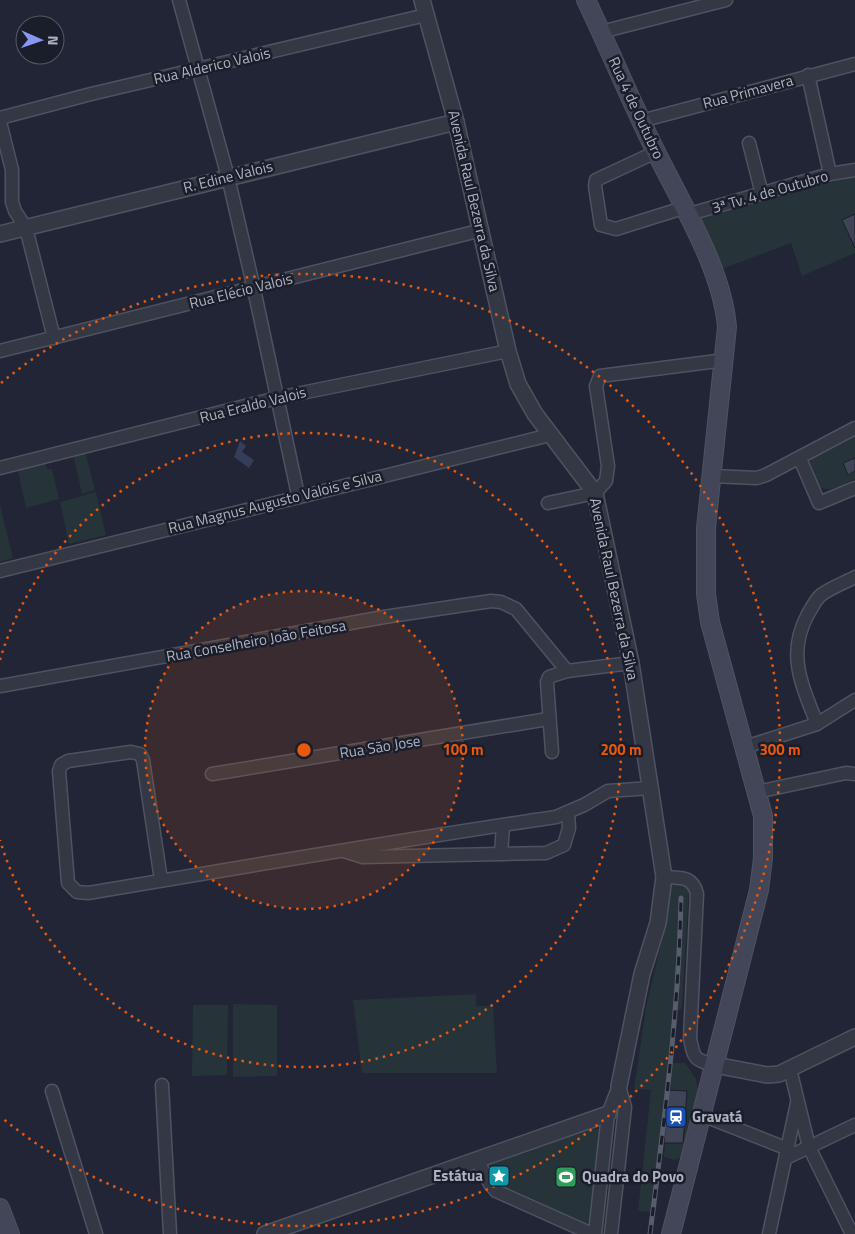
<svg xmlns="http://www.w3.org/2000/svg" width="855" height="1234" font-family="'Titillium Web',sans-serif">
<rect width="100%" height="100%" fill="#212535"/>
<g fill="#263339">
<polygon points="855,175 855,253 802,276 791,243 722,269 700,219"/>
<path d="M855 433V479C847 482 838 488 829 489 813 491 803 467 814 456 824 446 843 440 855 433Z"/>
<polygon points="85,451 95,490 82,494 73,454"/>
<polygon points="45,460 47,469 52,469 59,499 26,508 17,467"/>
<polygon points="96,492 106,535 69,544 60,502"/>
<polygon points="0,505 13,558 0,562"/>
<polygon points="678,882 689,889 682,1009 676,1010 670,1063 685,1063 696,1079 698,1090 681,1157 675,1160 664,1157 670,1064 656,1213 638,1211 651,1090 634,1089 646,1007 668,915 670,883"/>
<polygon points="476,994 476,1006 493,1006 497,1073 362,1073 353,1000"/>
<polygon points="233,1004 277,1005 277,1076 233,1077"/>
<polygon points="193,1005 228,1005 227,1075 192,1076"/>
<polygon points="594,1129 600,1129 592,1226 589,1227 503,1190 485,1170 486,1164"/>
</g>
<polygon fill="#363d5b" points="240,441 246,446 242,452 254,460 249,468 234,457"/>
<g fill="#3f4456" stroke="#1c1f2c">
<polygon points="855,214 855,248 842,220"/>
<polygon points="855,458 855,471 848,475 843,463"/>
<polygon points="668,1090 687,1091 683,1143 664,1143"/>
</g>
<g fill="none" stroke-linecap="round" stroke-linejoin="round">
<g stroke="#4f5260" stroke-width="15">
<g id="minor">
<polyline points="179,0 228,177 254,289 298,495"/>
<polyline points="601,32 726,0"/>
<polyline points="808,75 830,174"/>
<polyline points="0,118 91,94 426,15"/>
<polyline points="641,121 855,64"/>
<polyline points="0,122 12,170 12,202 15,211 26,228 54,338"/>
<polyline points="749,143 762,194"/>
<polyline points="656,152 596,180 595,186 601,225 616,229 683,208"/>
<polyline points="686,215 830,174 855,170"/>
<polyline points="0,351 482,230"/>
<polyline points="800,459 819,503 855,488"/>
<polyline points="0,468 277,398 508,351"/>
<polyline points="711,476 757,478 766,475 855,428"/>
<polyline points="548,503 595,493 606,481 608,466 596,386 600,376 725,360"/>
<polyline points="0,571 550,435"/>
<polyline points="0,686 384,617 491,601 501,602 516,609 567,671"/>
<path d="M817 724C802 685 786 654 808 614 812 608 815 600 821 595 830 588 844 583 855 577"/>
<polyline points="745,747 817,724 855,700"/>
<polyline points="552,752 547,682 549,677 567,671 631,663"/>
<polyline points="212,774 548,719"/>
<polyline points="757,792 846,773 855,774"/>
<polyline points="344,851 363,857 546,853 564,845 569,828 568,813"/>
<polyline points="501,854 503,825"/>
<path d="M664 877C681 878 693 876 697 894L690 1038C694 1059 694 1060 715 1065"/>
<path d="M161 880 143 760 140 754 131 752 68 761 61 765 59 771 68 883 77 892 88 893C244 867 399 840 556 817L584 805 608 791 651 788"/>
<polyline points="790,1069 809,1147 852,1234"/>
<polyline points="162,1085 170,1234"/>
<polyline points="52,1091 96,1234"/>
<polyline points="702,1115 788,1149"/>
<polyline points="786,1158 855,1125"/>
<polyline points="477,1160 490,1184 496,1191 592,1234"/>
<polyline points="595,1234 608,1114 619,1086"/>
<polyline points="611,1234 625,1107 619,1086"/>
<polyline points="769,1234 797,1103"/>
</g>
</g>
<g stroke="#4f5260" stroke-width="18">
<g id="tertiary">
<polyline points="422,0 456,122 508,351 518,384 535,414 595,493 631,663 664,877 658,923 642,974 619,1086"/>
<polyline points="0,234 456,122"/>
<polyline points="715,1065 767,1075 779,1074 855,1037"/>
<polyline points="265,1234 608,1114"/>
</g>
</g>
<g stroke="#4f5260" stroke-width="20">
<g id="secondary">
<path d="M586 0C610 50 631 102 656 152 682 205 722 268 727 327L706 528V594L710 622 763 816V858L759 890 671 1234"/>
<polyline points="0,1208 10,1234"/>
</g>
</g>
<use href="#minor" stroke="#343845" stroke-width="12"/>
<use href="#tertiary" stroke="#343845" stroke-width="15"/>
<use href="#secondary" stroke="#424658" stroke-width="18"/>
<g stroke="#585d6e" stroke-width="5">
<path id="rail" d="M650 1234C664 1122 679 1010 681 898"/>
</g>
<use href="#rail" stroke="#1a1d2a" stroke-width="3" stroke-dasharray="9" stroke-linecap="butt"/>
</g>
<circle cx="304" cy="750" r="159" fill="#e8590c" fill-opacity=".12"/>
<g fill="none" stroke="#e8590c" stroke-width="2.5" stroke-dasharray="2.5 5">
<circle cx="304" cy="750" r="159"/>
<path d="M0 660A317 317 0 1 1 0 840"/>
<path d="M1 383A476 476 0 1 1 1 1117"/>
</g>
<defs>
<g id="station-square" transform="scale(1.125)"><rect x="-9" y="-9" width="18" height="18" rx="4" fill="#1a4fb4" stroke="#1a1d2a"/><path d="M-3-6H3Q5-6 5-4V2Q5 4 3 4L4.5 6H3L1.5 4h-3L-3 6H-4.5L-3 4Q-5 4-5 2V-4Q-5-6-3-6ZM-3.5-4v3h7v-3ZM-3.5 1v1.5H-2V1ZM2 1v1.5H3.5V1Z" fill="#fff"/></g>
<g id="sight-square" transform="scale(1.125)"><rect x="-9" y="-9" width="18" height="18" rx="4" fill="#0f9aa8" stroke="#1a1d2a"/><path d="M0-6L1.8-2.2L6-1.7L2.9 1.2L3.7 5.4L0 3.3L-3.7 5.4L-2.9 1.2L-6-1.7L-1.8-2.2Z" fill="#fff"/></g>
<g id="stadium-square" transform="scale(1.125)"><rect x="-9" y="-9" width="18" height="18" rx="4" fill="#2e9e5b" stroke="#1a1d2a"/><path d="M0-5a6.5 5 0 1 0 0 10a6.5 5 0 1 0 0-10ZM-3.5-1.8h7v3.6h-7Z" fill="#fff"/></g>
</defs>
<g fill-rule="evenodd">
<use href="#station-square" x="676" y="1117"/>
<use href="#sight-square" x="499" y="1176"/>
<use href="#stadium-square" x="566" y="1177"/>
</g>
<g text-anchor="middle" stroke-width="5" stroke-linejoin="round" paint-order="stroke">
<g font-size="15" fill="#aeb2c2" stroke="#1a1d2a">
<text transform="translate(212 66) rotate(-13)" y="5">Rua Alderico Valois</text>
<text transform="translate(748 92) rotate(-15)" y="5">Rua Primavera</text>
<text transform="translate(636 108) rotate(65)" y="5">Rua 4 de Outubro</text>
<text transform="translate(228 177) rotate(-14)" y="5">R. Edine Valois</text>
<text transform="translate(770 192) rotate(-16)" y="5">3ª Tv. 4 de Outubro</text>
<text transform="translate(474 201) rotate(77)" y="5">Avenida Raul Bezerra da Silva</text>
<text transform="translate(241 291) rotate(-14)" y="5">Rua Elécio Valois</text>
<text transform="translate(253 405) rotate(-14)" y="5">Rua Eraldo Valois</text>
<text transform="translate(275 502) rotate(-14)" y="5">Rua Magnus Augusto Valois e Silva</text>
<text transform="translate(614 589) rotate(78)" y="5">Avenida Raul Bezerra da Silva</text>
<text transform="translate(256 641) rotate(-10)" y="5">Rua Conselheiro João Feitosa</text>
<text transform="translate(380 747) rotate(-9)" y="5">Rua São Jose</text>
</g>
<g font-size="15" font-weight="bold" fill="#aeb2c2" stroke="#1a1d2a" text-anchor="start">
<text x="692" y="1122">Gravatá</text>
<text x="483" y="1181" text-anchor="end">Estátua</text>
<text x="582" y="1182">Quadra do Povo</text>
</g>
</g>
<circle cx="304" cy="750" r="8" fill="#e8590c" stroke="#1a1d2a" stroke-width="2.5"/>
<g font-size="15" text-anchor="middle" font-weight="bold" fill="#e8590c" stroke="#1a1d2a" stroke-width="5" stroke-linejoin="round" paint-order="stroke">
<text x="463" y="755">100 m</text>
<text x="621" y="755">200 m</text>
<text x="780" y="755">300 m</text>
</g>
<g transform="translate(40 40) rotate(92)"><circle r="24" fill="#1a1d2a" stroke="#555967"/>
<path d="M0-4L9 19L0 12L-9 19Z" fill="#8698ef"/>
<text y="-8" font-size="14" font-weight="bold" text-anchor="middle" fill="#aeb2c2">N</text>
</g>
</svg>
